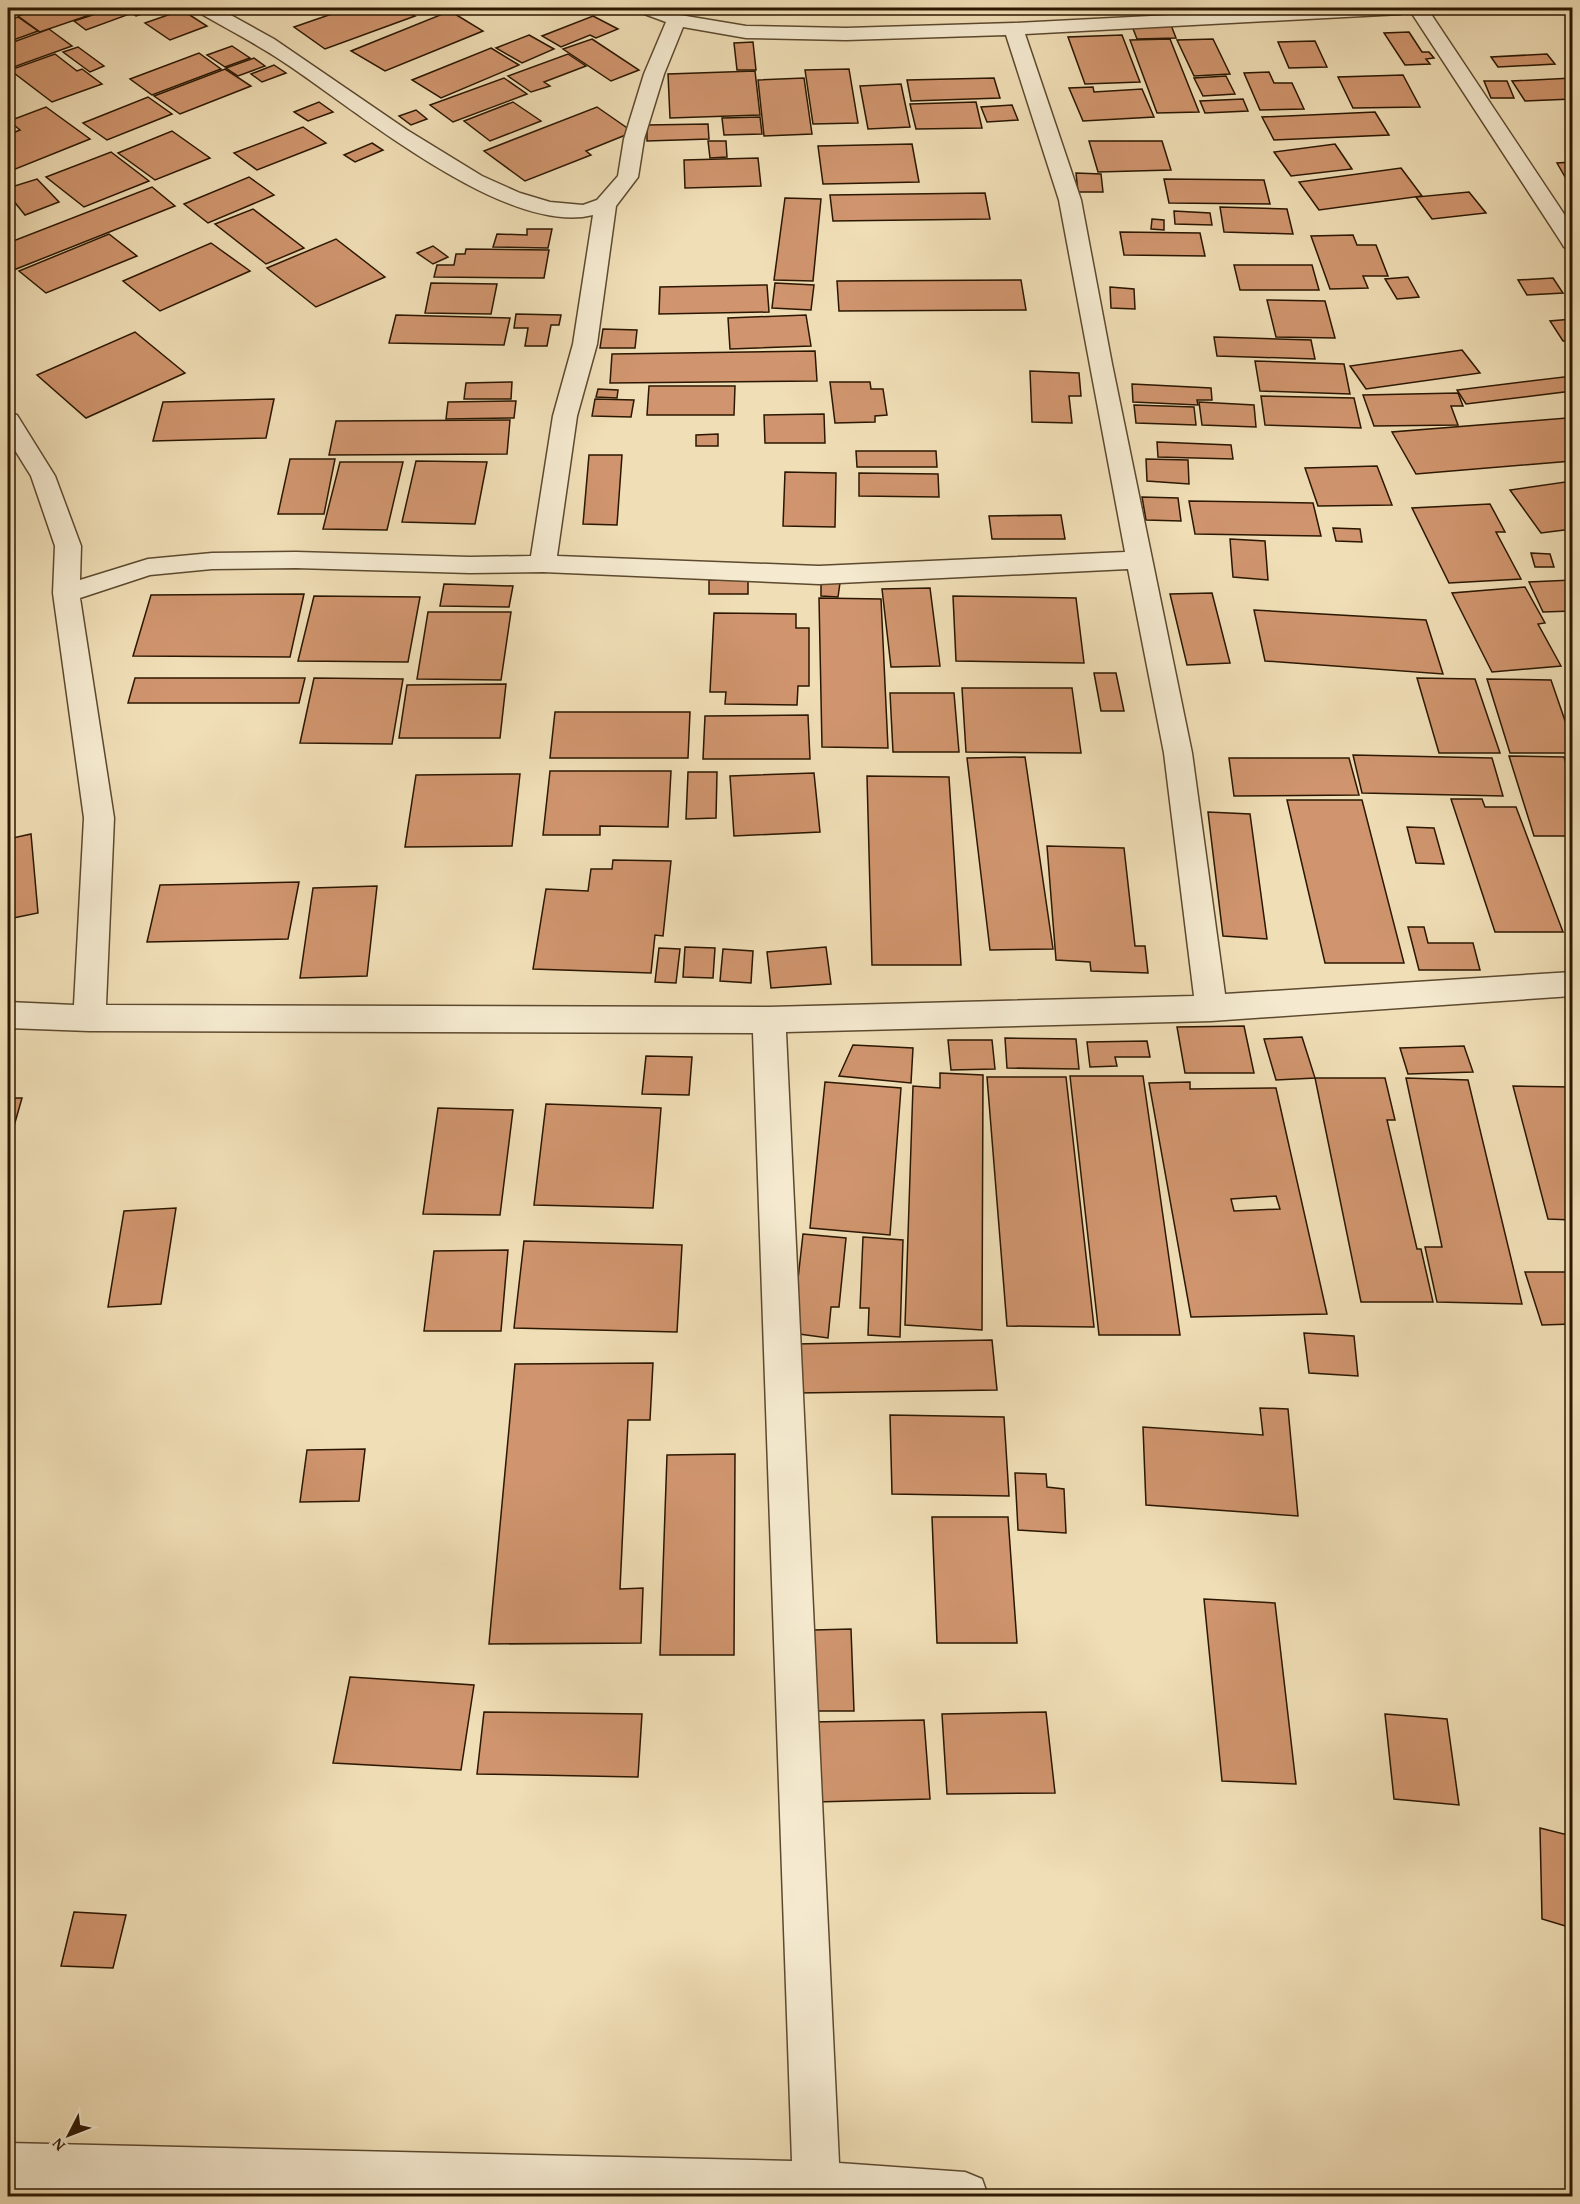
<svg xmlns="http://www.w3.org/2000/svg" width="1580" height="2204" font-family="'Gentium Book Plus',serif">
<rect width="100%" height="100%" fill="#f0deb6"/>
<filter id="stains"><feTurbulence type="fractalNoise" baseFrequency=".00333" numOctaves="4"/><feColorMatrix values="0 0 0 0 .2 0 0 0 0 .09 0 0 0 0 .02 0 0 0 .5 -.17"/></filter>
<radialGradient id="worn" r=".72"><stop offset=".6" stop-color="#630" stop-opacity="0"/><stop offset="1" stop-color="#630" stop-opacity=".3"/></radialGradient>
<g fill="#d0956e" stroke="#2b1700" stroke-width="1.5" fill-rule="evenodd">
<polygon points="43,8 110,8 40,32 18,16"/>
<polygon points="114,8 160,8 136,16 132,13 86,30 74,21"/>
<polygon points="349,8 401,8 415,16 325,49 294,27"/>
<polygon points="986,8 1103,8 1104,10 987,11"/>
<polygon points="182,10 207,26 170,40 145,23"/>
<polygon points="450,11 483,31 385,71 351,51"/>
<polygon points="593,16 618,29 596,38 590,35 561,47 542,36"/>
<polygon points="18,17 38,31 8,42 8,20"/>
<polygon points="1171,25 1176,38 1137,39 1132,26"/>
<polygon points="49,29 72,46 11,68 8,65 8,44"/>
<polygon points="1409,32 1422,52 1429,52 1434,58 1426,59 1430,64 1405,65 1384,33"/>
<polygon points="529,35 554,49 522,63 496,48"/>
<polygon points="1122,35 1140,82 1085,84 1068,37"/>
<polygon points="592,39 639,70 611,81 563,49"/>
<polygon points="1170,39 1199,112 1157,113 1130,40"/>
<polygon points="1213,39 1230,74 1194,76 1177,40"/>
<polygon points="1315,41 1327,67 1289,68 1278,42"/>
<polygon points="753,42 756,70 737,70 734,43"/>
<polygon points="232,46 250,58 225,67 207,55"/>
<polygon points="78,47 104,66 90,72 63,52"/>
<polygon points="491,48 519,65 441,98 412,80"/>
<polygon points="199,53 221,69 152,95 130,79"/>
<polygon points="55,54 77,71 82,69 102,84 52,102 10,70"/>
<polygon points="568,54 586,66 544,82 550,86 531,92 508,76"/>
<polygon points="1547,54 1555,64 1498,67 1491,57"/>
<polygon points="254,58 265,66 238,76 226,68"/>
<polygon points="274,65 286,73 262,82 251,74"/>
<polygon points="225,69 251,86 180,114 154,96"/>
<polygon points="849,69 858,123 813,124 805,70"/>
<polygon points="755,71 760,115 670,118 668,74"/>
<polygon points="1269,72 1274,83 1292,83 1304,109 1260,110 1244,73"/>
<polygon points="1403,75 1420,107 1353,108 1338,77"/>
<polygon points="1226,76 1235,94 1203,96 1194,78"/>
<polygon points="504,78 527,94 453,122 430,105"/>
<polygon points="804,78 812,134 764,136 758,80"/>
<polygon points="994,78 1000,98 911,101 907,80"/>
<polygon points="1572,78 1572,99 1525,101 1512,81"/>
<polygon points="1484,81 1507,81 1514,98 1491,98"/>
<polygon points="901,84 910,127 868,129 860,86"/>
<polygon points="1093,87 1094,92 1142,89 1154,117 1083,121 1069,88"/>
<polygon points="148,97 172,114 107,140 83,123"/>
<polygon points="1243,99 1248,111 1205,113 1200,101"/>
<polygon points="319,102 333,112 308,121 294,112"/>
<polygon points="513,102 541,121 490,141 464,121"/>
<polygon points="976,102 982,128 916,129 910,104"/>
<polygon points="1012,105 1018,120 987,122 981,107"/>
<polygon points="46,107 90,139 8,172 8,135 20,130 9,121"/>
<polygon points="597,107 633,132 586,151 591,155 525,181 484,151"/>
<polygon points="416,110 427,119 411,125 399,116"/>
<polygon points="1375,112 1389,135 1274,140 1262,117"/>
<polygon points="760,117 762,134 724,135 722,118"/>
<polygon points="708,124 709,139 647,141 647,125"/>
<polygon points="303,127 326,143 257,170 234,153"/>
<polygon points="172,131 210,158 155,180 118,153"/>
<polygon points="708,141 726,141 727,157 710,158"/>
<polygon points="1089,141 1162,141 1171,170 1098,172"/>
<polygon points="372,143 383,150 355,162 344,155"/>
<polygon points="912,144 919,182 823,184 818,146"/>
<polygon points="1335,144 1352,169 1291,176 1274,152"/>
<polygon points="111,152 149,181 84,207 46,177"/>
<polygon points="758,158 761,186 685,188 684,160"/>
<polygon points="1572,162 1572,189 1557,163"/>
<polygon points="1401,168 1422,196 1319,210 1299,182"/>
<polygon points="1076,173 1101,174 1103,192 1078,192"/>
<polygon points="249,177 274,195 208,223 184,204"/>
<polygon points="37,179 59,202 25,215 8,194 8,188"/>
<polygon points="1164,179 1264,180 1270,204 1169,203"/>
<polygon points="152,187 175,206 11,271 8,268 8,243"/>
<polygon points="1469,192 1486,213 1432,219 1416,197"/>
<polygon points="985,193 990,219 833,221 830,195"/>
<polygon points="785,198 821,199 813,281 774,280"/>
<polygon points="1220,207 1287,209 1293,234 1224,232"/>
<polygon points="253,209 304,248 266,264 215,224"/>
<polygon points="1174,211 1210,213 1212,225 1175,224"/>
<polygon points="1152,219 1164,220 1164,230 1151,229"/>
<polygon points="527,229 552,229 548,248 493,247 497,234 527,235"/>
<polygon points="1120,232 1200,233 1205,256 1124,255"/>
<polygon points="109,234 137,256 46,293 19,271"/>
<polygon points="1353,235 1357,245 1376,245 1388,276 1363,276 1368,288 1330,289 1311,236"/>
<polygon points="336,239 385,277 316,307 267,268"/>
<polygon points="211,243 250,271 160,311 123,281"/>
<polygon points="433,246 448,257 433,264 417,253"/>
<polygon points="466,249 549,250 544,278 434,277 437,265 454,265 456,254 465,254"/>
<polygon points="1234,265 1312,265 1319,290 1240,290"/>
<polygon points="1408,277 1419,297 1397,299 1385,279"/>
<polygon points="1553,278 1563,293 1527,295 1518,280"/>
<polygon points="1021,280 1026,310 839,311 837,281"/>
<polygon points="431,283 497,284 491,314 425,313"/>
<polygon points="775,283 814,285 811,310 772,308"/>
<polygon points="767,285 769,312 659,314 660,287"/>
<polygon points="1110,287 1134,289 1135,309 1111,308"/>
<polygon points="1267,300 1325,301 1335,338 1276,337"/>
<polygon points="516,314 561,315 559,325 551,325 547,346 525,346 528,328 514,328"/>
<polygon points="396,315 510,318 504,345 389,343"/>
<polygon points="806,315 811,346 730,349 728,318"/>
<polygon points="1572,319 1572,341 1563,341 1550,321"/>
<polygon points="603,329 637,330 635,348 600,348"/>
<polygon points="135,332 185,373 86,418 37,375"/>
<polygon points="1214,337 1311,340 1315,359 1217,356"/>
<polygon points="1462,350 1480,373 1366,389 1350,366"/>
<polygon points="815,351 817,381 610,383 612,354"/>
<polygon points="1255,361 1344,364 1350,394 1260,391"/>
<polygon points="1030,371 1079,373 1081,396 1069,396 1072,423 1032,422"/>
<polygon points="1572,376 1572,391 1466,404 1457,390"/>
<polygon points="512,382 511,399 464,399 466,383"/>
<polygon points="830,382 870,382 871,389 883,389 887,415 875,416 875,422 835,423"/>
<polygon points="1132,384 1211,388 1212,400 1197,400 1198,405 1133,402"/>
<polygon points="649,386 735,386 734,415 647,415"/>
<polygon points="598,389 618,390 617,398 596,397"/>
<polygon points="1458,393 1463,406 1451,406 1458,425 1374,426 1363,395"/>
<polygon points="1261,396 1354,398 1361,428 1265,425"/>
<polygon points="274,399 266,438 153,441 163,402"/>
<polygon points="595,399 634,400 631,417 592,416"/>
<polygon points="516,401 514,418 446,419 448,402"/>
<polygon points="1199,402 1254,405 1256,427 1202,425"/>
<polygon points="1134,405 1194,407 1196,425 1136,423"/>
<polygon points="824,414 825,443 765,443 764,415"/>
<polygon points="1567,418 1572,426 1572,461 1416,474 1392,432"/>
<polygon points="510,420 507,454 329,455 336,421"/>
<polygon points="718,434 718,446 696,446 696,435"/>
<polygon points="1157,442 1231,445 1233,459 1158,457"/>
<polygon points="856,451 936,451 937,467 857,467"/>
<polygon points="589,455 622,455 617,525 583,524"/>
<polygon points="290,459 335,459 324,514 278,514"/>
<polygon points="1146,459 1188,460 1189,484 1147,481"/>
<polygon points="416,461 487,462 475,524 402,522"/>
<polygon points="340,462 403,462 387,530 323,529"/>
<polygon points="1377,466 1392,505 1318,506 1305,468"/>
<polygon points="785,472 836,473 835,527 783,526"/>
<polygon points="859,473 938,474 939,497 859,496"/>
<polygon points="1572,481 1572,529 1541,533 1510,490"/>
<polygon points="1142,497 1178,498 1181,521 1146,520"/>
<polygon points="1189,501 1313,503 1321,536 1195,534"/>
<polygon points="1490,504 1505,532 1496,532 1521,579 1449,583 1412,508"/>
<polygon points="1061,515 1065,539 992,539 989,516"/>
<polygon points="1333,528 1360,529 1362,542 1336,541"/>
<polygon points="1230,539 1265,541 1268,580 1233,577"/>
<polygon points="1531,553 1550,554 1554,567 1535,567"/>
<polygon points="748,579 748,594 709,594 709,580"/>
<polygon points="1572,580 1572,611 1543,612 1529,582"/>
<polygon points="821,582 840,583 838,597 821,596"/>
<polygon points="444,584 513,586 509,607 440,606"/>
<polygon points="1525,587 1545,623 1538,624 1561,666 1492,672 1452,593"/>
<polygon points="930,588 940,666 891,667 882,589"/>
<polygon points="1212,593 1230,663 1187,665 1170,594"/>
<polygon points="304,594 290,657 133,656 151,595"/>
<polygon points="314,596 420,597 408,662 298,661"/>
<polygon points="953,596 1076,598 1084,663 956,661"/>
<polygon points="819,598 881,599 888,748 822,747"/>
<polygon points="1254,610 1426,620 1443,674 1265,661"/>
<polygon points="428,612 511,612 501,680 417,679"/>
<polygon points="714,613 796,614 796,628 809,628 809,686 798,686 797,705 725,704 726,692 710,692"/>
<polygon points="1094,673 1116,673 1124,711 1101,711"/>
<polygon points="135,678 305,678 299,703 128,703"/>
<polygon points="314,678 403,679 392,744 300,743"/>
<polygon points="1417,678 1475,679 1500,753 1439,753"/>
<polygon points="1487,679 1551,680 1572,741 1572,745 1569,745 1571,753 1510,753"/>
<polygon points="506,684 500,738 399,738 407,685"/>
<polygon points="962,688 1072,688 1081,753 966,752"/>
<polygon points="890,693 954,693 959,752 893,752"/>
<polygon points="555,712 690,712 688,758 550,758"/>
<polygon points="808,715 810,759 703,759 705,716"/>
<polygon points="1353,755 1492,758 1503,796 1362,793"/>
<polygon points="1509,756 1564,757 1572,783 1572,836 1534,836"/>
<polygon points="1025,757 1053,949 990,950 967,758"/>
<polygon points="1229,758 1349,758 1359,795 1234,796"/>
<polygon points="550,771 671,771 668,827 600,826 600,835 543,835"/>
<polygon points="688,772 717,772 716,818 686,819"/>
<polygon points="814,773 820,832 734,836 730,776"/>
<polygon points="520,774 512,846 405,847 416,775"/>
<polygon points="867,776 949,777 961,965 872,965"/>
<polygon points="1451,799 1482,799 1485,807 1516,807 1563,932 1495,932"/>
<polygon points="1287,800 1362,800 1404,963 1325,963"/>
<polygon points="1208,812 1250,814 1267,939 1223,936"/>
<polygon points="1407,827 1434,828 1444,864 1416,863"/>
<polygon points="31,834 38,913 8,919 8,839"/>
<polygon points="1047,846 1124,848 1135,946 1145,946 1148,973 1091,971 1090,962 1056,960"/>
<polygon points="613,860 671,861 663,936 655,935 651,973 533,969 546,889 588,891 591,869 612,869"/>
<polygon points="299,882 288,939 147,942 160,885"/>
<polygon points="377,886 367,976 300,978 313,888"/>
<polygon points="1408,927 1424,927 1428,943 1473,943 1480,970 1419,970"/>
<polygon points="685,947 715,948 713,978 683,977"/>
<polygon points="826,947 831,984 771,988 767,952"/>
<polygon points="659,948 680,949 676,983 655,982"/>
<polygon points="723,949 753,951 751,983 720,981"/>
<polygon points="1244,1026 1254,1073 1185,1073 1177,1027"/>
<polygon points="1302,1037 1315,1078 1276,1080 1264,1039"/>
<polygon points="1005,1038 1076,1039 1079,1069 1007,1068"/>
<polygon points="948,1040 992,1040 995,1069 951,1070"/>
<polygon points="1147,1041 1150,1057 1115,1057 1117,1066 1090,1067 1087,1042"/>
<polygon points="853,1045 913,1048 911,1083 839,1076"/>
<polygon points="1464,1046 1473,1072 1408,1074 1400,1048"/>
<polygon points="646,1056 692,1057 689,1095 642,1094"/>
<polygon points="940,1073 983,1075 982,1330 905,1325 913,1086 940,1088"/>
<polygon points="1070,1076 1143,1076 1180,1335 1099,1335"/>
<polygon points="987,1077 1066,1077 1094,1327 1007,1326"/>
<polygon points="1315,1078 1385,1078 1395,1120 1387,1120 1417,1249 1421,1249 1433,1302 1361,1302"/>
<polygon points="1406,1078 1468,1080 1522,1304 1437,1302 1425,1247 1442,1247"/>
<polygon points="825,1082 901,1088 890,1235 810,1228"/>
<path d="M1190 1082V1089L1276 1088 1327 1314 1191 1317 1149 1083ZM1276 1196 1280 1209 1234 1211 1231 1199Z"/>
<polygon points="1513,1086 1572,1087 1572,1220 1548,1219"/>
<polygon points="8,1098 22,1098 8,1147"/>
<polygon points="546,1104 661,1108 653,1208 534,1205"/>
<polygon points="438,1108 513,1110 500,1215 423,1214"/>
<polygon points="176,1208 161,1304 108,1307 124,1211"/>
<polygon points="803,1234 846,1238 839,1307 831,1307 828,1338 792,1333"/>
<polygon points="863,1237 903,1240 900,1337 868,1335 869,1308 860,1308"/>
<polygon points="524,1241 682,1245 677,1332 514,1328"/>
<polygon points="508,1250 501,1331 424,1331 434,1251"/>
<polygon points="1525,1272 1572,1272 1572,1324 1542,1325"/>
<polygon points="1304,1333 1354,1336 1358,1376 1309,1373"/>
<polygon points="992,1340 997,1390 798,1393 796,1344"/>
<polygon points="653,1363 650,1420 628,1420 620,1589 643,1588 641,1643 489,1644 515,1364"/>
<polygon points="1260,1408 1288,1409 1298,1516 1146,1505 1143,1427 1263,1435"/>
<polygon points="890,1415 1004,1417 1009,1496 892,1494"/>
<polygon points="365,1449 359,1501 300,1502 307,1450"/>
<polygon points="735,1454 734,1655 660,1655 667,1455"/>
<polygon points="1015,1473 1046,1474 1047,1487 1064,1489 1066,1533 1018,1530"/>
<polygon points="932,1517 1008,1517 1017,1643 937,1643"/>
<polygon points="1204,1599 1275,1603 1296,1784 1222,1781"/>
<polygon points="851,1629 854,1711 815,1711 814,1630"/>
<polygon points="350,1677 474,1685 461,1770 333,1763"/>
<polygon points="484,1712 642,1714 638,1777 477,1774"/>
<polygon points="1046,1712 1055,1793 947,1794 942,1714"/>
<polygon points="1385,1714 1447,1719 1459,1805 1394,1799"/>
<polygon points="924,1720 930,1799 815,1802 812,1722"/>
<polygon points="1540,1828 1572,1836 1572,1928 1542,1919"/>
<polygon points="74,1912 126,1915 113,1968 61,1966"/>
</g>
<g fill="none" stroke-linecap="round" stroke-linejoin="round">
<g stroke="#5c492e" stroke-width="3">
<path id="minor" d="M196 8H218L274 39 407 130 482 176 520 193 550 202 583 205 597 200 618 176 624 139 644 74 666 22 639 12 637 8H661L680 15 746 26 846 28 1014 23 1306 8H1427L1572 226V249L1564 247 1561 242 1409 9 1401 14 1025 34 1081 200 1112 364 1192 753 1225 994 1572 972V996L1211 1021 786 1032 839 2163 965 2172 982 2179 988 2196H306L56 2191 54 2196H8V2143L792 2161 753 1033 89 1031 8 1028V1002L74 1005 84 818 53 593 55 546 31 476 8 439V413L17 415 55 476 81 546 80 580 148 559 212 553 296 552 470 557 531 556 553 416 573 344 593 215C506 237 355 109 285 63 257 44 227 29 198 12ZM683 27 746 38 846 40 1006 35 1059 200 1125 552 819 566 557 556 577 416 597 344 616 206 638 177 644 139 664 74ZM296 568 470 573 543 572 819 584 1128 569 1164 753 1194 996 769 1007 106 1005 114 818 80 598 150 575 212 569Z"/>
</g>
<use href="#minor" fill="#f5ead0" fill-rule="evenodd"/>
</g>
<rect width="1580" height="2204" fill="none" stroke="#f0deb6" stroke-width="30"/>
<rect x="9" y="9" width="1562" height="2186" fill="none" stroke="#2b1700" stroke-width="3"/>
<rect x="15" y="15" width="1550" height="2174" fill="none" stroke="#2b1700" stroke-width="1.5"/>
<g transform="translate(69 2135) rotate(228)" stroke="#f5ead0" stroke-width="4.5" paint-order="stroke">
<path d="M0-4.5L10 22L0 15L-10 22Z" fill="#2b1700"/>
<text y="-9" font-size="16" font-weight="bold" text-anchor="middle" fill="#2b1700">N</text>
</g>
<rect width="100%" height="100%" filter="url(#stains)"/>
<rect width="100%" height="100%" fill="url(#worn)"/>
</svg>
